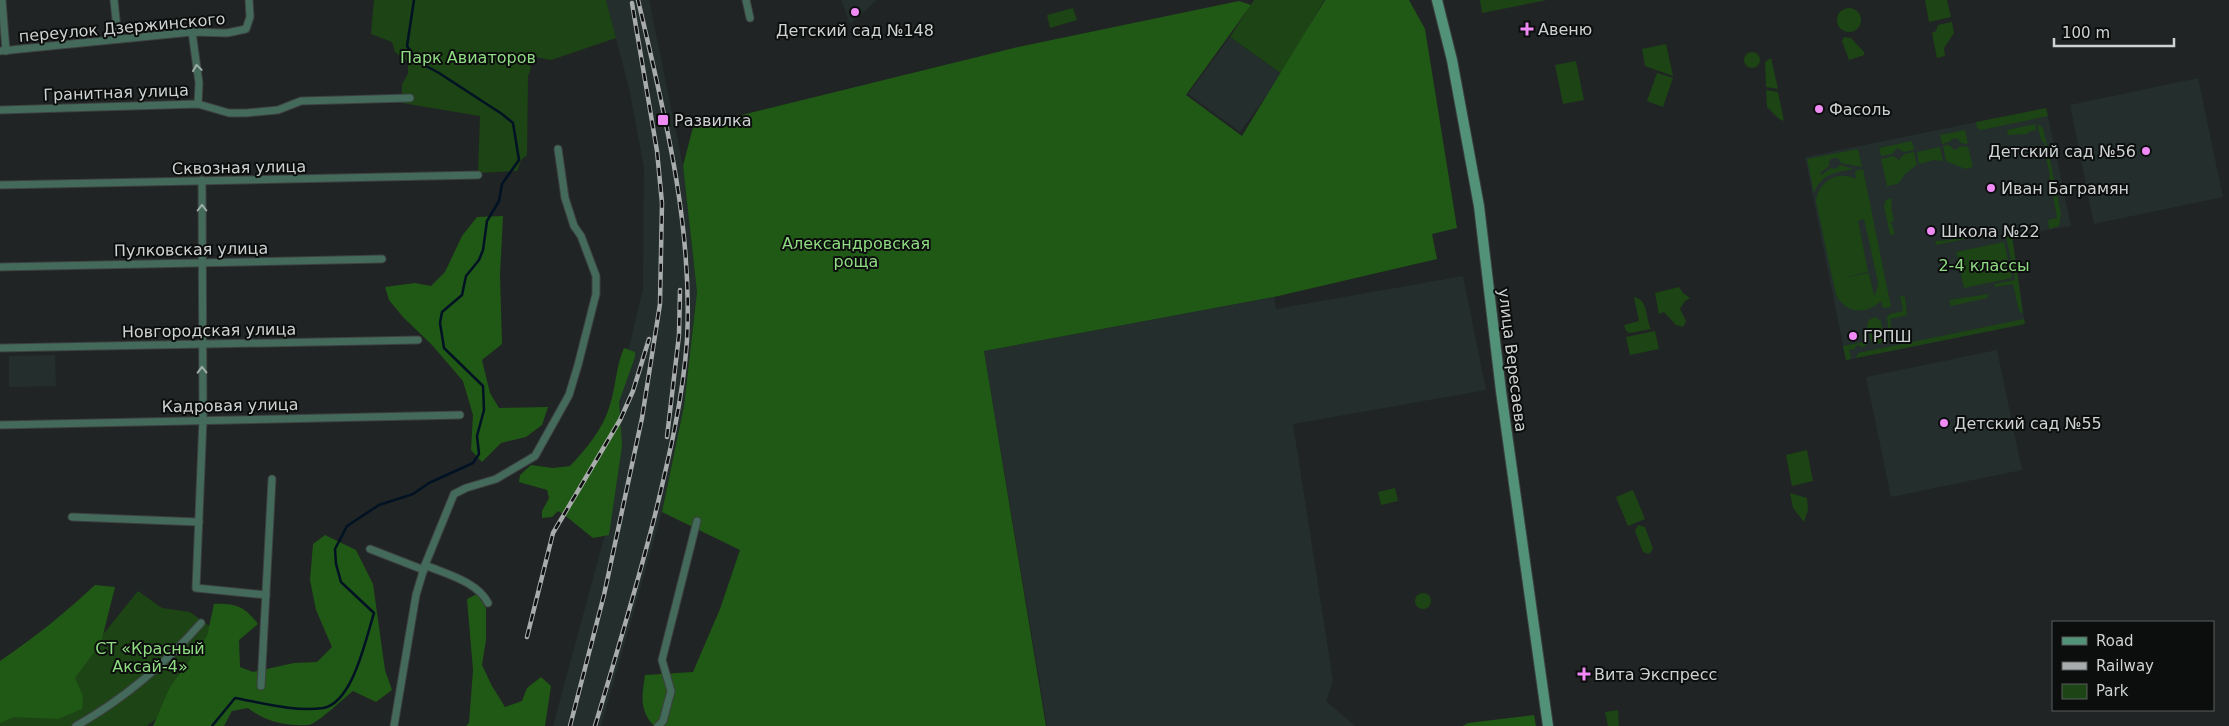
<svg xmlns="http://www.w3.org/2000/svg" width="2229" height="726" font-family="'DejaVu Sans',sans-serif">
<rect width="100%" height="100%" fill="#212424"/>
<g fill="#232e2d">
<polygon points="606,0 649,0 683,166 697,291 684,406 662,512 601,726 553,726 611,512 615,406 643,289 644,168 629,88"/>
<polygon points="841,0 877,0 850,24"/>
<polygon points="1230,37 1282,74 1240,132 1188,94"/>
<polygon points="2198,78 2223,197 2094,224 2070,105"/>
<polygon points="2046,108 2071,226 2012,236 2025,324 1846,360 1805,157"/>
<polygon points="1463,276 1486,390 1293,424 1333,681 1326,701 1355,726 1047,726 984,351 1274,297 1276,309"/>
<polygon points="1997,350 2022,470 1891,497 1866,377"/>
<polygon points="55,355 56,386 9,387 9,356"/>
</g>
<g fill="#1c4414" fill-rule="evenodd">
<polygon points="374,0 606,0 616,38 551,60 526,55 531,68 528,76 527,155 521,160 517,171 478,173 480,116 402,103 402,84 408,74 408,62 395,52 392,42 371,34"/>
<polygon points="1254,0 1324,0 1282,74 1230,37"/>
<polygon points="1480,0 1547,0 1482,13"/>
<polygon points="1925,0 1947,0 1951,17 1929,22"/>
<circle cx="1849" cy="20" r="12"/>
<polygon points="1073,8 1077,20 1050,28 1047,15"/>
<polygon points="1952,22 1954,33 1944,48 1945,56 1937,58 1932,33 1936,31 1938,25"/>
<polygon points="1844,37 1851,38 1864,52 1864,55 1849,60 1842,41"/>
<polygon points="1666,44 1673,76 1645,66 1642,49"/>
<circle cx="1752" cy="60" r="8"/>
<polygon points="1771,58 1778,89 1766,87 1765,62"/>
<polygon points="1576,61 1584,100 1563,104 1555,65"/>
<polygon points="1657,73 1673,78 1663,107 1647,101"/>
<polygon points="1766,90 1778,92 1784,121 1779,119 1767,107"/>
<polygon points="2046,108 2048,116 1981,130 1977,128 1976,122"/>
<polygon points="2035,124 2036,130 2028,132 2028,134 2008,135 2007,130"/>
<polygon points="2037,124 2043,128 2056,188 2051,186 2049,175 2050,174 2043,147 2045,147 2044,142 2042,142"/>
<polygon points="1965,130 1968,144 1961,143 1958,139 1954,138 1949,142 1942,144 1940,135"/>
<polygon points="1912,141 1914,150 1904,152 1897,148 1892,154 1881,156 1879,148"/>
<polygon points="1949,145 1955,150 1961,146 1968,147 1973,167 1965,169 1946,161 1943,146"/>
<polygon points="1940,147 1943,161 1934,160 1919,164 1917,152"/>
<path d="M1858 149 1862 167 1841 163 1838 158H1832L1829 161V166L1820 173 1821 175 1831 168 1836 169 1840 165 1854 169C1837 172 1821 174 1814 193L1807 159Z"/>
<polygon points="1914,152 1917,165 1906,173 1898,184 1887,186 1881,159 1893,156 1899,160 1904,154"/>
<path d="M1863 169 1891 307 1883 308 1881 301C1866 315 1846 314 1836 295L1816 202C1818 181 1838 170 1856 179L1855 171ZM1864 219 1878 282 1877 289 1874 296 1869 273 1840 278 1868 272 1858 221Z"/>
<polygon points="2057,194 2061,214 2059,226 2049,229 2048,220 2057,218 2053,195"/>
<polygon points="1891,198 1892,206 1891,206 1894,221 1891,222 1895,234 1890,235 1884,205 1886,200"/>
<polygon points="1983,231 1984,235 1936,245 1935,241 1951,240 1951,238 1966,235 1967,237"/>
<polygon points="2012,235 2012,236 2023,314 2019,311 2013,284 1995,287 1994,284 2015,280 2006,236"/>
<polygon points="2004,242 2012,278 1964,288 1956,252"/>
<polygon points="1679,287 1683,293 1690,298 1685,301 1680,309 1686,321 1683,327 1676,325 1664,312 1659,314 1655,293"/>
<polygon points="1989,294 1987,298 1951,306 1949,300"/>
<polygon points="1900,295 1905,297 1907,315 1890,319 1892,335 1889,336 1887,317 1890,314 1903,311"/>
<path d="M1634 297C1649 300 1645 318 1651 329L1630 333 1626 331 1624 325 1639 321Z"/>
<polygon points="1875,317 1881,321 1884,338 1883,342 1878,344 1871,342 1867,325 1869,320"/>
<polygon points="2024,319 2025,324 1856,358 1858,353"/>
<polygon points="1655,331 1659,349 1630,355 1626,337"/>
<polygon points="1862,335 1864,335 1866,345 1861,348 1860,345 1855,346 1855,349 1849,350 1851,359 1846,360 1843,346 1863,342"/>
<polygon points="1807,450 1813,481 1792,486 1786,455"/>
<polygon points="1395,488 1398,501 1381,505 1378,492"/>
<polygon points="1633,490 1645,519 1628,526 1616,497"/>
<polygon points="1790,493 1807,498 1808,510 1804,522 1793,508"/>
<polygon points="1638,525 1645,527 1653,549 1649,554 1643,552 1635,531"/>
<polygon points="138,591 162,608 190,612 216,631 201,682 147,726 0,726 0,711 67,679"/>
<circle cx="1423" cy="601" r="8"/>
<polygon points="1618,710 1619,726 1608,726 1605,712"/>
</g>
<g fill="#205815">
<path d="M1325 0H1409L1425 29 1457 228 1432 234 1437 259 1274 297 984 351 1046 726H654C639 710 642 696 645 675L693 672 720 609 740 550 662 512 684 406 697 292 683 166 693 127 1018 47 1239 1 1251 5 1186 95 1242 136Z"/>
<polygon points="503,216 500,275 502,344 482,360 490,393 499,408 548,407 542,425 526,437 501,443 482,462 471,450 473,415 463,381 432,345 403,317 389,300 385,287 415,283 431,286 445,272 462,236 477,217"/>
<path d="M624 348 635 352V357L619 402 622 446 609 535 593 538C581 529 571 519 558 511L552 517 542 518V511L549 498 547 490 519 482 520 475 531 465 553 468 570 466C587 448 603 429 610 405 616 386 616 366 624 348Z"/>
<path d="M325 535 356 550 373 584 385 670 392 690 376 702 353 691C344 698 318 723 309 725 285 726 266 722 248 708L232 711 224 726H153L170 687 207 636 214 604C236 603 245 607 258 624L239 640 240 667 253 672 294 663 317 662 332 647 316 610 310 580 313 544Z"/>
<path d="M95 585 115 587 101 643 75 678 83 696 82 709 58 719 14 717 0 723V661C34 638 65 613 95 585Z"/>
<polygon points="477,594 486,608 486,640 482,665 492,686 505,707 522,701 527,688 541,677 551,686 545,726 466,726 469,723 473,670 467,599"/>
<polygon points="1534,715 1536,726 1463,726 1468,723"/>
</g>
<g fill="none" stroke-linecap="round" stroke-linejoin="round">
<path stroke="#001224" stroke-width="2.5" d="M212 726 235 698C263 703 294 712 323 708 353 703 366 638 374 613L341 582 336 564 335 549 347 526 379 505 413 494 429 483 473 463 479 454 477 436 484 410 483 386 444 348 440 323 442 312 462 295 466 276 479 260 483 250 487 221 499 201 502 184 519 160 513 123 502 114 439 73 417 61 407 46 414 0"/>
<g stroke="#3d4040" stroke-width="9">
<g id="minor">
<polyline points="2,0 6,51"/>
<polyline points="114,0 118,39"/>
<polyline points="746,0 750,18"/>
<polyline points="192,32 199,83 198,104"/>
<polyline points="0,51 192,32 227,33 246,29 250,17 249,0"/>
<polyline points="0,110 198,104 229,113 246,113 278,110 301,101 410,98"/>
<polyline points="202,180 203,419 196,588 266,595"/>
<polyline points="0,185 478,175"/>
<polyline points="0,267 382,259"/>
<polyline points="0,348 418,340"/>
<polyline points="0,425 460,415"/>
<polyline points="72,517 199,522"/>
<polyline points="370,549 424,570"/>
<path d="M425 565C446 574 478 582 488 603"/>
<polyline points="261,686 272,479"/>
<path d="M76 726C124 699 165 664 201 623"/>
<polyline points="394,726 416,595 425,565 454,494 466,488 496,479 535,456 569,395 578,365 596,294 596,276 581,236 574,226 565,198 558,149"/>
<polyline points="658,726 663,721 671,691 662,660 697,521"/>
</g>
</g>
<g stroke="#3d4040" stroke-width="12">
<polyline id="secondary" points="1437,0 1452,60 1479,206 1501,391 1548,726"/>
</g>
<use href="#minor" stroke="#436a5a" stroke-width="7"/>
<use href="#secondary" stroke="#519279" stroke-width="10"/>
<g stroke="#a9acac" stroke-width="4.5">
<g id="rail">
<polyline points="667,437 679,335 680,290"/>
<polyline points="527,637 553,533 620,420 633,391 649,339"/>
<polyline points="570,726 604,595 642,418 660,304 662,203 657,151 632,3"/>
<path d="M595 726C616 656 637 586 655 515 669 457 683 399 687 340 693 225 664 111 638 0"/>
</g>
</g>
<use href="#rail" stroke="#0c0d0d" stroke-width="2.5" stroke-dasharray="8" stroke-linecap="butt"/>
</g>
<defs><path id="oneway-chevron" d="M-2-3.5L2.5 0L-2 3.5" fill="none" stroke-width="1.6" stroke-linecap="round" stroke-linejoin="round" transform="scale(1.25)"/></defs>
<g stroke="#9eaea8">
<use href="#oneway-chevron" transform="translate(197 68) rotate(-98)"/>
<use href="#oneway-chevron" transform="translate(202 208) rotate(-90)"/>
<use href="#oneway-chevron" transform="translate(202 370) rotate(-91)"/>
</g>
<g fill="#f08bf6" stroke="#0c0d0d" stroke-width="2">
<circle cx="855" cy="12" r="5"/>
<path d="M1524.5 21.5h5v5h5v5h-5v5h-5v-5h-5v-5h5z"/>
<circle cx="1819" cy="109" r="5"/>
<rect x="657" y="114" width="12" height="12" rx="2.5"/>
<circle cx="2146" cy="151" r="5"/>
<circle cx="1991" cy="188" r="5"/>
<circle cx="1931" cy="231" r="5"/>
<circle cx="1853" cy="336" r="5"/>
<circle cx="1944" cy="423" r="5"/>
<path d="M1581.5 666.5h5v5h5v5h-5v5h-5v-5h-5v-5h5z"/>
</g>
<g text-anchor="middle" stroke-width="4" stroke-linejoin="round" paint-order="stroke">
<g font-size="16" fill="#cfd2d2" stroke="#0c0d0d">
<text transform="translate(122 27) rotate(-5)" y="6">переулок Дзержинского</text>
<text transform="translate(116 92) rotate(-2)" y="6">Гранитная улица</text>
<text transform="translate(239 167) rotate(-1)" y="6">Сквозная улица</text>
<text transform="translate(191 249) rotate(-1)" y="6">Пулковская улица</text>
<text transform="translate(209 330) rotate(-1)" y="6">Новгородская улица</text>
<text transform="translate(1513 360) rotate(83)" y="6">улица Вересаева</text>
<text transform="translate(230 405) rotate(-1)" y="6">Кадровая улица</text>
</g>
<g font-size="16" fill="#cfd2d2" stroke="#0c0d0d" text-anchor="start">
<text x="1538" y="35">Авеню</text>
<text x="855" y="36" text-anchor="middle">Детский сад №148</text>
<text x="1829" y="115">Фасоль</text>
<text x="674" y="126">Развилка</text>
<text x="2136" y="157" text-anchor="end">Детский сад №56</text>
<text x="2001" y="194">Иван Баграмян</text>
<text x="1941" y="237">Школа №22</text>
<text x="1863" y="342">ГРПШ</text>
<text x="1954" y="429">Детский сад №55</text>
<text x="1594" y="680">Вита Экспресс</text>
</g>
<g font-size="16" fill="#8fdc82" stroke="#0c0d0d">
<text x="468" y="63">Парк Авиаторов</text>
<text x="856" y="249">Александровская<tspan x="856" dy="18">роща</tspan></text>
<text x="1984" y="271">2-4 классы</text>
<text x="150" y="654">СТ «Красный<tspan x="150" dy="18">Аксай-4»</tspan></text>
</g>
</g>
<rect x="2052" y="621" width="162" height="90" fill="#0c0d0d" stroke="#5a5c5c"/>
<rect x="2062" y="637" width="25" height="8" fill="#519279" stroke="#5a5c5c"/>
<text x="2096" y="646" font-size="15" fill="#cfd2d2">Road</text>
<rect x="2062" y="662" width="25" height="8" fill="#a9acac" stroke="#5a5c5c"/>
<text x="2096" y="671" font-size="15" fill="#cfd2d2">Railway</text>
<rect x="2062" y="684" width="25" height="15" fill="#1c4414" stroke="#5a5c5c"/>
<text x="2096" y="696" font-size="15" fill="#cfd2d2">Park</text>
<path d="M2054 38v8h120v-8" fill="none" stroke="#cfd2d2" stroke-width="2.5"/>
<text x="2062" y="38" font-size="15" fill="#cfd2d2" stroke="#0c0d0d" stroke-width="4" paint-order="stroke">100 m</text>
</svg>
